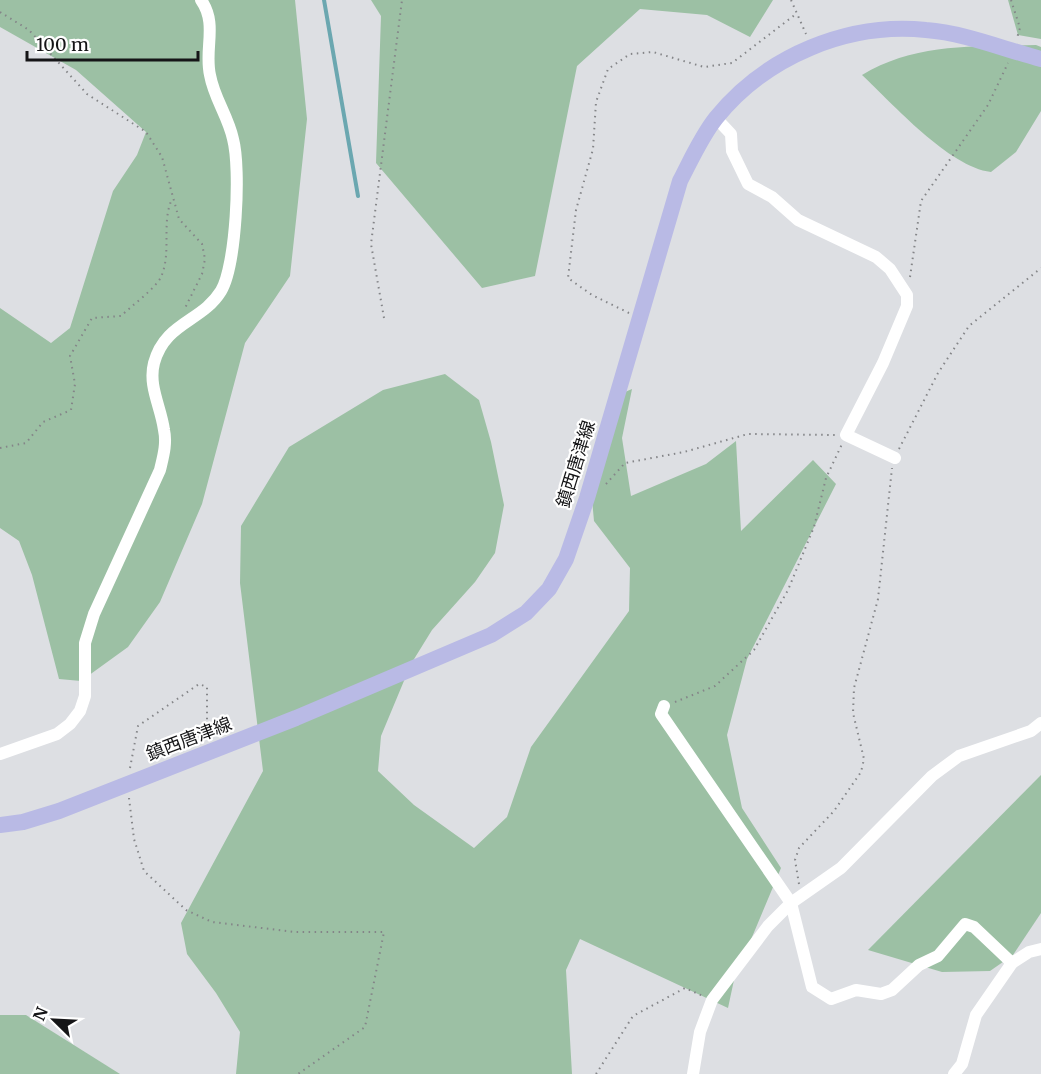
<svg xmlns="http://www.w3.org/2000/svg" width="1041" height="1074" font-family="Merriweather,'Noto Sans JP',serif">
<rect width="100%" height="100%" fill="#dddfe3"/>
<g fill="#9cc0a4">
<polygon points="0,0 295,0 307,119 290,276 245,343 202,504 160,602 128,647 81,681 59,679 32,575 19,541 0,528 0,308 51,343 70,328 113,191 137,155 146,132 76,70 0,27"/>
<polygon points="371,0 773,0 750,37 707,15 640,9 577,66 535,276 482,288 376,163 381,16"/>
<polygon points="1008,0 1041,0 1041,39 1018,35"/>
<path d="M1036 45 1041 47V111L1016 152 991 172C949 167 893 104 862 75 916 42 975 47 1036 45Z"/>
<polygon points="445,374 479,400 491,442 504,505 495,553 475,582 432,630 411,664 381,736 378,771 414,805 474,848 507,817 531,747 629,611 630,568 594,521 592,499 625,392 632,389 622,438 631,496 706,464 736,441 741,531 813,460 836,484 747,659 727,735 742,808 781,868 734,980 728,1008 580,939 566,970 572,1074 236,1074 240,1032 216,993 187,954 181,923 263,771 240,583 241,526 289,447 383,390"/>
<polygon points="1041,775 1041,913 1013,955 990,971 942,972 868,950"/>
<polygon points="0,1015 26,1015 120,1074 0,1074"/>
</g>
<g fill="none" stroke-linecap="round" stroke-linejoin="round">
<polyline stroke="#6ba7b0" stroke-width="4" points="324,0 358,196"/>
<g stroke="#848588" stroke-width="2" stroke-dasharray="1.5 4.5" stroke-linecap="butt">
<polyline points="791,0 806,34"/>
<polyline points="1011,0 1020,28 1017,38"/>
<polyline points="0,12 29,30 87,94 146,132 162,157 179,219 202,244 205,259 202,274 185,308"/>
<polyline points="910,277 921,201 988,105 1008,63"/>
<polyline points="629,313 592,295 568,278 576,210 593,149 596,102 608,69 630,54 653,52 704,67 732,63 796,14"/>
<polyline points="384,318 371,244 402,0"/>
<path d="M0 448 26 443 43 422 71 410 75 384 70 356 92 318 121 316C130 307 156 288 161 277 172 252 161 223 172 199"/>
<polyline points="899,449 938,373 969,326 1041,268"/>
<polyline points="606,484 625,463 684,452 748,434 836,435"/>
<polyline points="675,702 715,686 754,650 788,590 814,527 826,478 842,444"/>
<polyline points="130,768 138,726 199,684 207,687 207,738"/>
<polyline points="129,798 134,839 144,871 186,910 212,922 295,932 384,932 365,1027 298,1074"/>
<polyline points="799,884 795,860 799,848 834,811 861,772 864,759 853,713 854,688 878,599 892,468"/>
<polyline points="596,1074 633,1016 685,988 703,996"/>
</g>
<g stroke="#fff" stroke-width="12">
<polyline points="716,118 731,134 732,151 748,184 772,197 798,220 876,257 890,269 907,295 907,306 883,363 846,435 895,458"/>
<polyline points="664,706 661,714 791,903 812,987 831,999 856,990 881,994 892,990 919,965 938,956 965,924 974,927 1012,963"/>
<path d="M0 754 57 734 70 724 80 711 85 696V643L94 614 160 470C163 457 167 444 164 430 161 407 148 386 154 363 165 322 202 322 221 291 236 266 241 169 233 139 228 116 214 98 210 75 204 49 218 24 201 0"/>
<polyline points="693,1074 700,1032 712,1000 768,926 791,903 841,868 932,776 959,756 1031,731 1041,723"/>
<polyline points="954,1074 962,1064 976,1015 1012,963 1029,952 1041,949"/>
</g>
<path stroke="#b9bae5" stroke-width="16" d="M0 825 23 822 59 811 296 718 491 635 526 613 549 589 566 559 587 498 680 181C691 160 701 137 716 118 766 56 848 22 926 30 965 33 1003 49 1041 59"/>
</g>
<g text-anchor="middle" stroke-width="4.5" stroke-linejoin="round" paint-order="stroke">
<g font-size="18" fill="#151517" stroke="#fff">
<text transform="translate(576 464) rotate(-73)" y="6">鎮西唐津線</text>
<text transform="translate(189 739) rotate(-21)" y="6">鎮西唐津線</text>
</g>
</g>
<g transform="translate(54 1020) rotate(294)" stroke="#ffffff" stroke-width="4.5" paint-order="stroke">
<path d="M0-4.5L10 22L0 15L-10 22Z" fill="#151517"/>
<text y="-9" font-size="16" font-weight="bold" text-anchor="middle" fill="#151517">N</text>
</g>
<path d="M27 51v9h171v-9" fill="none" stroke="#151517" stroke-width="3"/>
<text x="36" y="51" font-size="18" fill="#151517" stroke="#ffffff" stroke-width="4.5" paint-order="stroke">100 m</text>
</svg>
